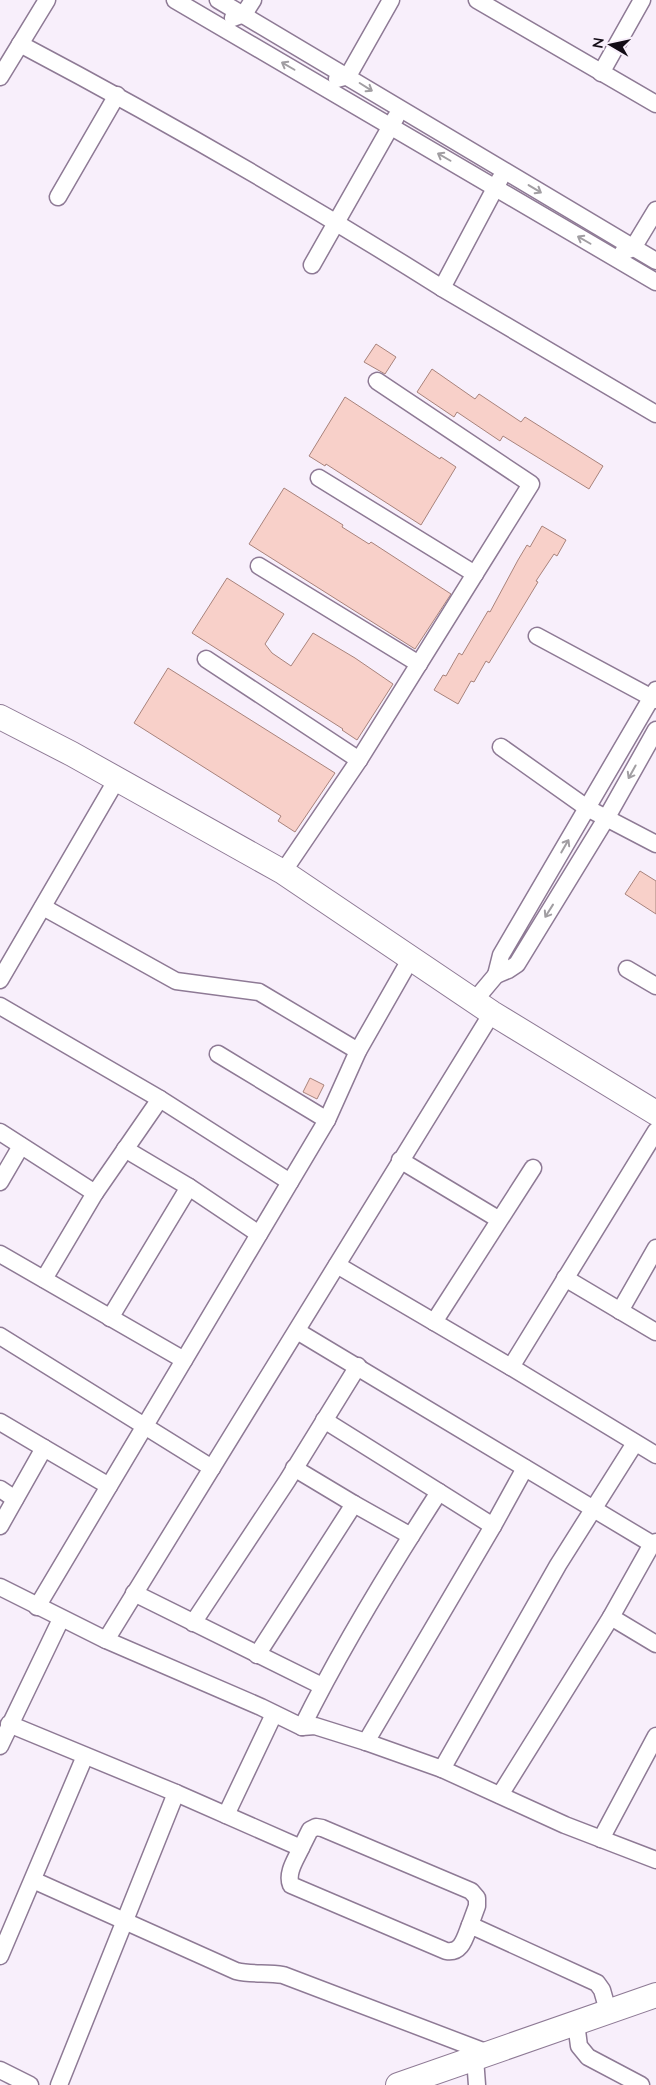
<svg xmlns="http://www.w3.org/2000/svg" width="656" height="2085" font-family="Lato,sans-serif">
<rect width="100%" height="100%" fill="#f8effb"/>
<g fill="#f8d0c9" stroke="#a8837c">
<polygon points="376,344 396,357 385,374 364,362"/>
<polygon points="432,369 475,399 479,394 521,422 525,417 603,466 589,489 503,436 500,441 457,412 454,417 417,392"/>
<polygon points="345,397 440,459 441,457 456,467 421,525 326,464 325,466 309,456"/>
<polygon points="284,488 343,525 342,527 369,544 371,542 451,594 415,649 249,544"/>
<polygon points="542,526 566,540 557,556 554,554 536,581 538,582 489,663 486,661 474,682 471,681 458,704 434,690 443,675 446,676 459,653 462,655 488,611 490,612 518,560 527,545 530,547"/>
<polygon points="227,578 284,614 265,644 272,653 291,666 313,633 355,658 393,684 357,740 342,730 343,729 192,633"/>
<polygon points="168,668 335,773 295,832 278,821 281,816 134,723"/>
<polygon points="640,871 656,881 656,914 625,894"/>
<polygon points="310,1078 324,1085 317,1099 303,1092"/>
</g>
<g fill="none" stroke-linecap="round" stroke-linejoin="round">
<g stroke="#8e7a95" stroke-width="19">
<g id="street">
<polyline points="175,0 656,282"/>
<polyline points="218,0 656,261"/>
<polyline points="477,0 656,104"/>
<polyline points="233,18 244,14 253,0"/>
<path d="M20 44C164 120 304 201 442 288"/>
<polyline points="601,73 642,0"/>
<polyline points="0,77 47,0"/>
<polyline points="337,79 348,76 391,0"/>
<polyline points="500,179 442,288 656,414"/>
<polyline points="58,197 117,95"/>
<polyline points="623,252 633,248 656,210"/>
<polyline points="312,265 396,117"/>
<polyline points="319,478 475,574"/>
<polyline points="259,566 419,664"/>
<polyline points="537,636 656,700"/>
<polyline points="206,659 359,760"/>
<polyline points="656,690 501,955 496,975 508,970 517,964 607,817 656,730"/>
<polyline points="501,747 587,808 656,844"/>
<polyline points="283,872 359,760 531,484 377,381"/>
<polyline points="43,907 176,981 259,992 358,1051"/>
<polyline points="627,969 656,986"/>
<polyline points="0,980 117,779"/>
<polyline points="475,1000 496,975"/>
<polyline points="0,1006 160,1099 290,1182"/>
<polyline points="218,1054 327,1120"/>
<polyline points="0,1132 95,1193"/>
<polyline points="125,1149 189,1187 259,1234"/>
<polyline points="400,1160 498,1219"/>
<polyline points="0,1182 21,1146"/>
<polyline points="0,1254 184,1360"/>
<polyline points="337,1265 511,1367 656,1455"/>
<polyline points="565,1278 656,1332"/>
<polyline points="44,1279 95,1193 160,1099"/>
<polyline points="620,1311 656,1248"/>
<polyline points="110,1318 189,1187"/>
<polyline points="434,1322 533,1168"/>
<polyline points="297,1331 652,1544 656,1542"/>
<polyline points="0,1336 212,1468"/>
<polyline points="511,1367 656,1131"/>
<polyline points="324,1420 439,1492"/>
<polyline points="0,1422 44,1448 0,1526"/>
<polyline points="44,1448 109,1486"/>
<polyline points="294,1468 354,1504"/>
<polyline points="0,1489 15,1499"/>
<polyline points="0,1587 106,1640 261,1707 302,1727 315,1726 366,1742 442,1769 565,1825 656,1860"/>
<polyline points="134,1593 322,1686"/>
<polyline points="37,1607 327,1120 358,1051 411,958"/>
<polyline points="611,1617 656,1644"/>
<polyline points="193,1623 287,1481 358,1366"/>
<polyline points="106,1640 492,1013"/>
<polyline points="257,1655 354,1504 411,1536"/>
<polyline points="9,1724 176,1793 301,1848 310,1830 316,1827 322,1828 471,1891 477,1898 477,1906 470,1925"/>
<path d="M302 1727C342 1646 390 1568 439 1492L493 1526"/>
<polyline points="366,1742 493,1526 525,1468"/>
<polyline points="0,1746 61,1619"/>
<polyline points="442,1769 558,1565 635,1443"/>
<polyline points="500,1795 611,1617 652,1544"/>
<polyline points="226,1815 274,1714"/>
<polyline points="601,1839 656,1736"/>
<path d="M301 1848C296 1859 286 1873 291 1885L446 1951C462 1954 465 1937 470 1925L597 1983 602 1990 608 2011"/>
<path d="M33 1880 236 1971C252 1975 267 1972 283 1975L488 2053"/>
<polyline points="0,1956 85,1756"/>
<polyline points="576,2023 579,2046 588,2057 641,2085"/>
<polyline points="475,2058 477,2085"/>
<polyline points="0,2070 30,2085"/>
<polyline points="59,2085 176,1793"/>
</g>
</g>
<g stroke="#8e7a95" stroke-width="26">
<g id="secondary">
<polyline points="0,717 72,754 283,872 492,1013 656,1113"/>
<polyline points="398,2085 656,1995"/>
</g>
</g>
<use href="#street" stroke="#fff" stroke-width="16"/>
<use href="#secondary" stroke="#fff" stroke-width="24"/>
</g>
<defs><path id="oneway-shaft" d="M-6 0H5M1.5-3L5.5 0L1.5 3" fill="none" stroke-width="1.6" stroke-linecap="round" stroke-linejoin="round" transform="scale(1.25)"/></defs>
<g stroke="#a19ea2">
<use href="#oneway-shaft" transform="translate(288 66) rotate(-150)"/>
<use href="#oneway-shaft" transform="translate(366 87) rotate(32)"/>
<use href="#oneway-shaft" transform="translate(444 157) rotate(-150)"/>
<use href="#oneway-shaft" transform="translate(535 189) rotate(31)"/>
<use href="#oneway-shaft" transform="translate(584 240) rotate(-150)"/>
<use href="#oneway-shaft" transform="translate(632 772) rotate(119)"/>
<use href="#oneway-shaft" transform="translate(565 846) rotate(-60)"/>
<use href="#oneway-shaft" transform="translate(549 911) rotate(122)"/>
</g>
<g transform="translate(611 45) rotate(279)" stroke="#f8effb" stroke-width="4" paint-order="stroke">
<path d="M0-4L9 19L0 12L-9 19Z" fill="#130c16"/>
<text y="-8" font-size="14" font-weight="bold" text-anchor="middle" fill="#130c16">N</text>
</g>
</svg>
